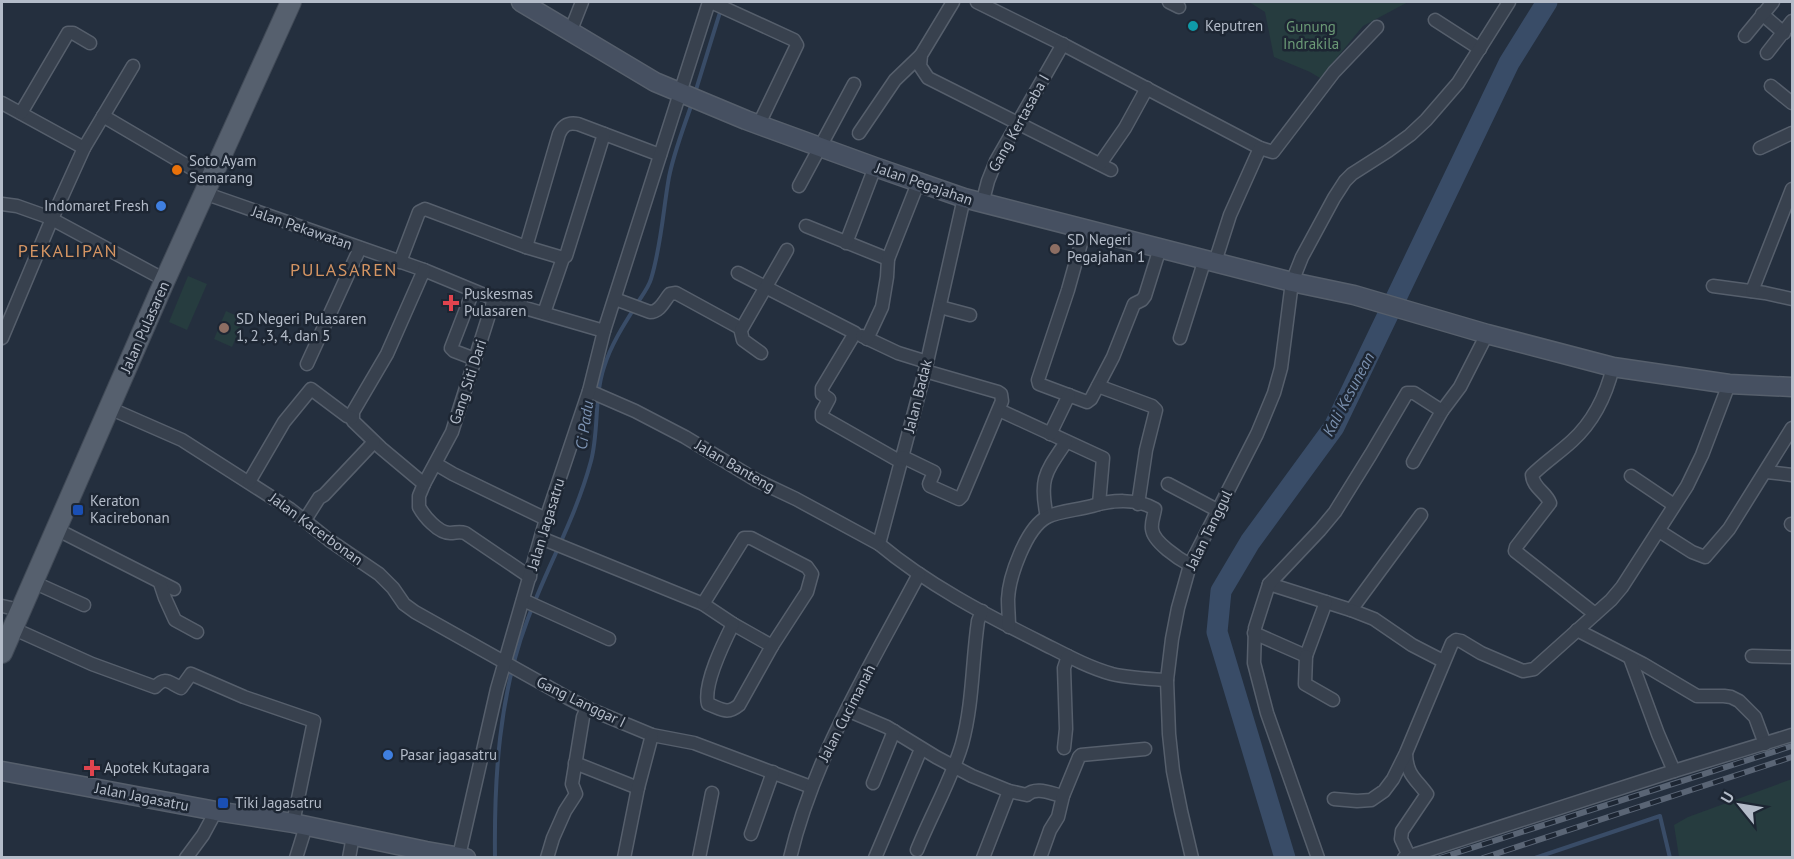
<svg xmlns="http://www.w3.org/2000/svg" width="1794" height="859" font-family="'PT Sans',sans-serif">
<rect width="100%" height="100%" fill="#242f3e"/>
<g fill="#263c3f">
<polygon points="1249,2 1408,2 1363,26 1320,78 1310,72 1274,57 1265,12"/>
<polygon points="188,276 207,284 187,330 169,322"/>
<polygon points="226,311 244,319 232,347 214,339"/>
<polygon points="1792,779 1792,857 1679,857 1674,825 1688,817"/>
</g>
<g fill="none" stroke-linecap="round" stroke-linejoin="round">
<g stroke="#394c67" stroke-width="4">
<polyline points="695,93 721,9"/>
<path d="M495 858C494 779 499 695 527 621 547 567 576 517 591 461 599 431 594 397 604 367 611 345 623 326 635 307 640 298 648 289 651 279 661 247 663 211 669 177 674 152 684 127 692 103"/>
<polyline points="1535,858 1660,816 1670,858"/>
</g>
<polyline stroke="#394c67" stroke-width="21" points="1285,858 1217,632 1221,591 1250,542 1334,427 1509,63 1547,2"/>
<g stroke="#565f6c" stroke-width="15">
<g id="street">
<polyline points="711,2 794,40 797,45 759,124"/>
<polyline points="953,2 921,55 920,66 928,78 1111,170"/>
<polyline points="977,2 1066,46 1260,148 1273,152 1334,72 1377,27"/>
<polyline points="1169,2 1179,7"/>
<polyline points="1762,14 1784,33"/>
<polyline points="1435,20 1480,49"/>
<polyline points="571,30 582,2"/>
<polyline points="1745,36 1773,2"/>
<polyline points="1767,53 1792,21"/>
<polyline points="1771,86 1792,103"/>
<polyline points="2,103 84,148"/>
<polyline points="21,113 68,33 73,33 90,43"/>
<polyline points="103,116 210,179"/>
<polyline points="859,133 895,80 921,55"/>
<polyline points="1760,148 1792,133"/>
<polyline points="1100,164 1125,128 1147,88"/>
<polyline points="799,186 854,84"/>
<polyline points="204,193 424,270 494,299 604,331"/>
<path d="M964 198 925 371 879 544C927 584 984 614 1040 642 1064 654 1087 667 1112 674 1129 678 1149 679 1167 680"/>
<polyline points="2,204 17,206 48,217 165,280"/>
<polyline points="982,204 988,181 996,161 1063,44"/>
<polyline points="806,226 888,259"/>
<polyline points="1085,229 1068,290 1038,380 1039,384 1087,402 1091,399 1113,357 1134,304 1142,300 1145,296 1160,248"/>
<polyline points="846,243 875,167"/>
<path d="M526 247 559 134C563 125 568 122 578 124L660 155"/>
<polyline points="400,262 419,212 425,209 526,247 563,258"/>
<polyline points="1215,262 1230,215 1260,148"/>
<path d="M424 270 387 354 353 412V421L381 448 424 484 419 496V507C424 516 438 533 450 533 456 533 459 531 465 533L530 577"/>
<polyline points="738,273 855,333 822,388 822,394 829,399 822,412 822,417 901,462"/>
<polyline points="1713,286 1765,293 1792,299"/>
<polyline points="473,291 451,348 454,351 475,359"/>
<polyline points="1752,291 1792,189"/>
<path d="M615 299 650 312C660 312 664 301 670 294L676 293 740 328 743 340 761 353"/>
<polyline points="940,307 970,315"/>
<polyline points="544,313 563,258 566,256 604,134"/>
<polyline points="741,330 787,250"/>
<polyline points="862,336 898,353 927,362"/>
<polyline points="2,338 51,221 84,148 133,66"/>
<polyline points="1180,338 1205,259"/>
<polyline points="867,339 882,307 887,277 888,259 918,183"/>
<polyline points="307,364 360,248"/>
<polyline points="1098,386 1152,406 1156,410 1146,450 1138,504"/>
<polyline points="589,391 635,411 685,437 756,480 796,499 879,544"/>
<polyline points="109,408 182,440 290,509 329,540 379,574 393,588 404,604 415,612 568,698 587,708 652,735 694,743 811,787"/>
<polyline points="999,410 1103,458 1099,504"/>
<polyline points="1050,434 1069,395"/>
<polyline points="903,457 934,472 929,484 930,486 959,499 962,496 1002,401 1001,394 998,392 925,371"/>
<polyline points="1413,462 1442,411 1460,387 1487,334"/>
<polyline points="436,464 453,474 546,519"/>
<polyline points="1767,472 1792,475"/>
<polyline points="1631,476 1674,505"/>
<polyline points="249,482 284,422 311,389 347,416 352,418"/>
<polyline points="424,484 452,432 494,299"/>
<polyline points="1168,484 1217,510"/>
<path d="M1047 517C1039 479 1045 473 1066 442"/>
<polyline points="305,520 319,498 324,495 374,442"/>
<polyline points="1791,524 1792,525"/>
<polyline points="56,529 174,589"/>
<polyline points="1659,531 1692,552 1705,557 1729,529 1792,428"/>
<polyline points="541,538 703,604 733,624 772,646"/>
<polyline points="33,582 84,605"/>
<polyline points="160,583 165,598 175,620 197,632"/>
<polyline points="1269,584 1351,610 1421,515"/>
<polyline points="523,600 609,639"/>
<path d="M703 604 744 538H751L807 567 812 574 807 592 772 646 739 705C727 715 722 709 708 704 703 684 724 642 733 624"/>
<polyline points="2,606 20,610"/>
<polyline points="1351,610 1374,619 1412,645 1443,661"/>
<path d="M1595 614 1515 551 1516 547 1550 503C1546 492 1533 488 1532 475 1544 463 1559 453 1572 441 1594 421 1606 396 1613 367"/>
<path d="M1009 627C1009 618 1008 608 1008 599 1009 577 1026 528 1047 517 1059 511 1078 510 1092 506 1111 500 1137 498 1155 509 1154 516 1151 522 1152 529 1153 542 1179 559 1190 565"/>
<path d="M12 628 92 664 155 687C166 676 168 682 181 688L191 674 244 697 314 721 293 823"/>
<polyline points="1577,630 1643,664 1697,696 1724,696 1731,697 1739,701 1755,717 1765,744"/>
<polyline points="1254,633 1306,656 1326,602"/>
<polyline points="1306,656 1305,684 1333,700"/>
<polyline points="1752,656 1792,657"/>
<polyline points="1630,658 1658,734 1674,771"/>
<path d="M847 710 887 727 936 757 972 776 1009 791 1027 795C1036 786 1052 794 1063 796"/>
<polyline points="1064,748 1066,729 1064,668 1068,656"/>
<path d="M1406 754C1407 775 1415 778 1427 794L1402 831 1401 839 1409 856"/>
<polyline points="575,763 638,788"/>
<polyline points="873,783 894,731"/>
<polyline points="1334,799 1357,801 1371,800 1384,791 1393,779 1406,753 1452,643 1456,640 1461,641 1481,653 1523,671 1534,669 1611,600 1622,587 1687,486 1702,455 1729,384"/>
<polyline points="751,834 773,772"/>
<path d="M917 850C931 815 951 781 962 744 973 704 972 662 978 621L982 611"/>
<polyline points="459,856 497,689 546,519 589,391 604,331 709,2"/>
<polyline points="186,858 203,835 216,811"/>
<polyline points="296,858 306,826"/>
<polyline points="349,858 353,836"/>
<polyline points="547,858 553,838 565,811 576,794 572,784 583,717 587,708"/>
<polyline points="624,858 638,788 652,735"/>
<polyline points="699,858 712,793"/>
<path d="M790 858C814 756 871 665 919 574"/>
<polyline points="875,858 921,749"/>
<polyline points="983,858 1009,791"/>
<polyline points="1040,858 1050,830 1058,817 1063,796 1079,757 1081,755 1145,749"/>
<polyline points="1192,858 1181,811 1173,771 1169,734 1167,680 1172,639 1178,608 1190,565 1257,434 1274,393 1281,368 1292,282 1302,257 1334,198 1345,181 1352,174 1388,151 1410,135 1426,120 1458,83 1509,2"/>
<polyline points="1318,858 1267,713 1254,663 1255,628 1269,584 1320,530 1335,512 1371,454 1407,393 1414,393 1442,411"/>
<polyline points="1404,858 1674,771 1792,735"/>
</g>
</g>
<g stroke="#565f6c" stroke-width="21">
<g id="secondary">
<polyline points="521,2 655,82 746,120 875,167 964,198 1292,282 1354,295 1487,334 1613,367 1729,384 1792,387"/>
<polyline points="2,771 216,811 293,823 426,851 466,858"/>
</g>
</g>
<g stroke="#414a57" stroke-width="22">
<polyline id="primary" points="2,653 165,280 291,2"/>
</g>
<use href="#street" stroke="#38414e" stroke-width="12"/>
<use href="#secondary" stroke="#465061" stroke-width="18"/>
<use href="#primary" stroke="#56606e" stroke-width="20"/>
<g stroke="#5a6575" stroke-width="6">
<g id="rail">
<polyline points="1440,858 1792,746"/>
<polyline points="1483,858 1792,757"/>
</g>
</g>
<use href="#rail" stroke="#1d2633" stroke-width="4" stroke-dasharray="11" stroke-linecap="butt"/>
</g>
<circle fill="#0f9aa8" stroke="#1d2633" stroke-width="2" cx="1193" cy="26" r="6"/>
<circle fill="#e8710a" stroke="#1d2633" stroke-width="2" cx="177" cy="170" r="6"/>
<g fill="#3f7fe0" stroke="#1d2633" stroke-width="2">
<circle cx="161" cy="206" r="6"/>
<circle cx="388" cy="755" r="6"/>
</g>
<g fill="#8d6e63" stroke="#1d2633" stroke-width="2">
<circle cx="1055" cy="249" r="6"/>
<circle cx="224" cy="328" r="6"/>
</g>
<g fill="#e0444e" stroke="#1d2633" stroke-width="2">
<path d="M448 294h6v6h6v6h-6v6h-6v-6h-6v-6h6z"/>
<path d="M89 759h6v6h6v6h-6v6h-6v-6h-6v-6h6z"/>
</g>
<g fill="#1a4fb4" stroke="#1d2633" stroke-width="2">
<rect x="72" y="504" width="12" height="12" rx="3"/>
<rect x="217" y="797" width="12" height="12" rx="3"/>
</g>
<g text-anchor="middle" stroke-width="5" stroke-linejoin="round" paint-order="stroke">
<g font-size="15" fill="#b4bcc9" stroke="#1d2633" text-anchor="start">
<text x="1205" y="31">Keputren</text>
<text x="189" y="166">Soto Ayam<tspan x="189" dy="17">Semarang</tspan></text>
<text x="149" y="211" text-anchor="end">Indomaret Fresh</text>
<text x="1067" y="245">SD Negeri<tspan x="1067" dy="17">Pegajahan 1</tspan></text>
<text x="464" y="299">Puskesmas<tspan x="464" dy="17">Pulasaren</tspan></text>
<text x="236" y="324">SD Negeri Pulasaren<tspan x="236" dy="17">1, 2 ,3, 4, dan 5</tspan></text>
<text x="90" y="506">Keraton<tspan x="90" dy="17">Kacirebonan</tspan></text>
<text x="400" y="760">Pasar jagasatru</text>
<text x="104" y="773">Apotek Kutagara</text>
<text x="235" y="808">Tiki Jagasatru</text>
</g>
<g font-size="15" fill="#6b9a76" stroke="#1d2633">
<text x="1311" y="32">Gunung<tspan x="1311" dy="17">Indrakila</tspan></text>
</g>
<g font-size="15" fill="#b4bcc9" stroke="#1d2633">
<text transform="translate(1019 123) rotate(-61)" y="5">Gang Kertasaba I</text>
<text transform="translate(924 184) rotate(19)" y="5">Jalan Pegajahan</text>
<text transform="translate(302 228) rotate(19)" y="5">Jalan Pekawatan</text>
<text transform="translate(145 327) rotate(-66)" y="5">Jalan Pulasaren</text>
<text transform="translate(468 382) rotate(-72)" y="5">Gang Siti Dari</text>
<text transform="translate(918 396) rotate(-76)" y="5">Jalan Badak</text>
<text transform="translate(735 466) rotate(30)" y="5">Jalan Banteng</text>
<text transform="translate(546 524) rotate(-73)" y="5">Jalan Jagasatru</text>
<text transform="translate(316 529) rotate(36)" y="5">Jalan Kacerbonan</text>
<text transform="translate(1209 530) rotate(-64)" y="5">Jalan Tanggul</text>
<text transform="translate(581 702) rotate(26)" y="5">Gang Langgar I</text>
<text transform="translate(847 713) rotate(-63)" y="5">Jalan Cucimanah</text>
<text transform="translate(142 797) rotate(11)" y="5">Jalan Jagasatru</text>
</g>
<g font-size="16" font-style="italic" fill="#7c92b1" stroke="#1d2633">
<text transform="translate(1348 394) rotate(-62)" y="6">Kali Kesunean</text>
<text transform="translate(584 425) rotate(-82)" y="6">Ci Padu</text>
</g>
<g font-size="18" letter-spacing="1.5" fill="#d59563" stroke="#1d2633">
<text x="68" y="257">PEKALIPAN</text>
<text x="344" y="276">PULASAREN</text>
</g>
</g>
<rect width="1794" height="859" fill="none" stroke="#b4bcc9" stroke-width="6"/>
<g transform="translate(1740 805) rotate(300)" stroke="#1d2633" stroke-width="4.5" paint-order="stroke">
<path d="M0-4.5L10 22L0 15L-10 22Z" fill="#b4bcc9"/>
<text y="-9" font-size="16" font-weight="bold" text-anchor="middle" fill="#b4bcc9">U</text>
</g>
</svg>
